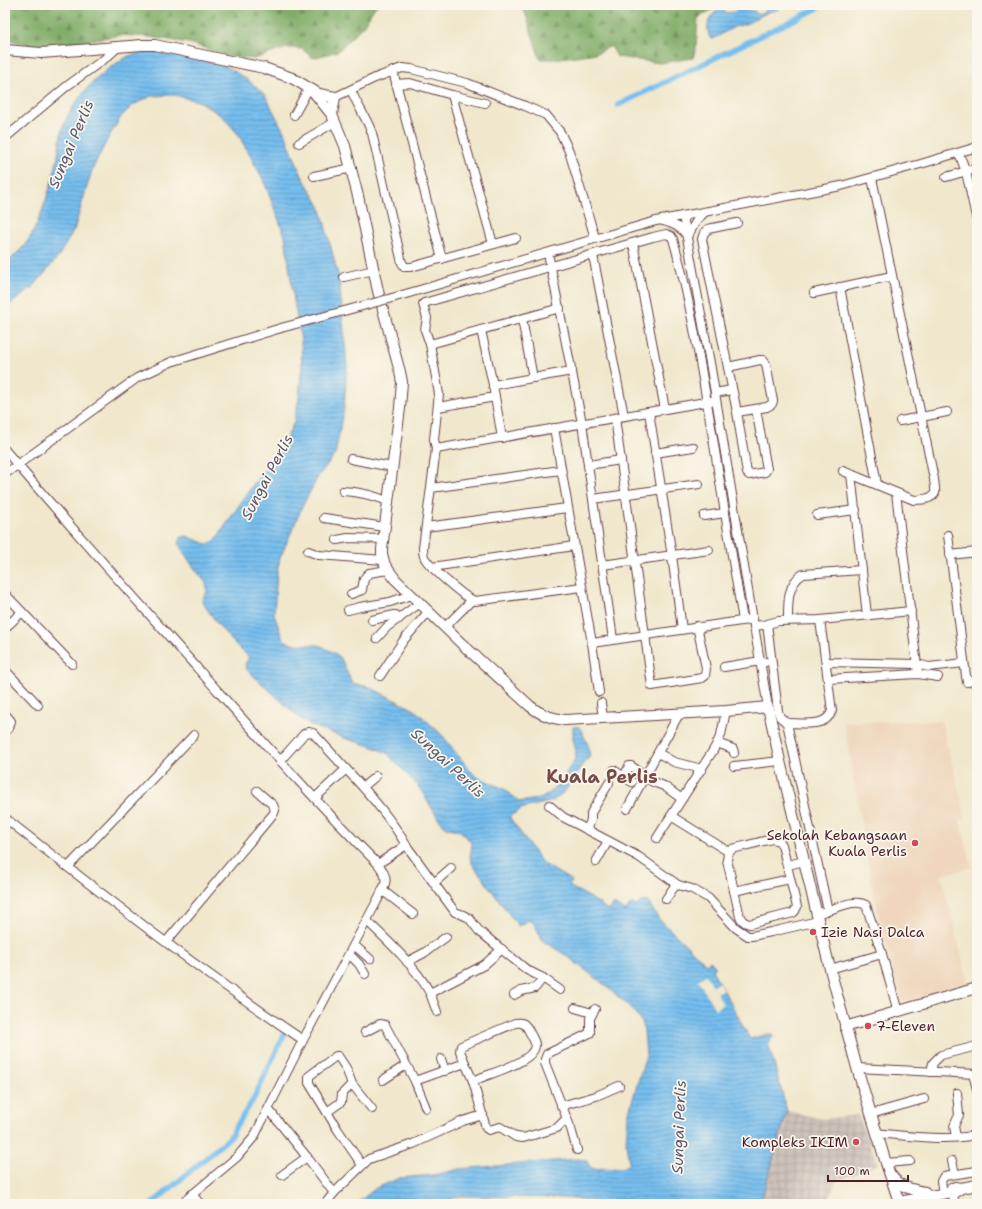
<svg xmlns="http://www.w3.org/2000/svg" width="982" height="1209" font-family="'Shantell Sans',sans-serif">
<defs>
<pattern id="industrial-grid" width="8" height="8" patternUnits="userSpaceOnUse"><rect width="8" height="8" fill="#cdc2b9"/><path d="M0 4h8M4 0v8" fill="none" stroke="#b2a69f"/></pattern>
<pattern id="forest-firs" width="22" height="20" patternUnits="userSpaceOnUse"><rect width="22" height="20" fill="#7fac66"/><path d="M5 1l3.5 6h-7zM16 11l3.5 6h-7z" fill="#6a8b54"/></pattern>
<pattern id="water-rules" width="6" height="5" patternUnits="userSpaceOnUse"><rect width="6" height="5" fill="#76beee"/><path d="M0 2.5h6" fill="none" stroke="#639ac1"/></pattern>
</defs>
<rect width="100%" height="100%" fill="#fbf7ec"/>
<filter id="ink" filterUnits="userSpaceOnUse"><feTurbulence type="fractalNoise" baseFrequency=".025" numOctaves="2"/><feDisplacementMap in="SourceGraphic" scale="8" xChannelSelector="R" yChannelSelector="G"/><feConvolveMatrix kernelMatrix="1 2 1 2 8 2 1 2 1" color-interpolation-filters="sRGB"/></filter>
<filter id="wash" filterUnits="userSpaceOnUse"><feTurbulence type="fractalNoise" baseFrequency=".012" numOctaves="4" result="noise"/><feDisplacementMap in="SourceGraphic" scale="16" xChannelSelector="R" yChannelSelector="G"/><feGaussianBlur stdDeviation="0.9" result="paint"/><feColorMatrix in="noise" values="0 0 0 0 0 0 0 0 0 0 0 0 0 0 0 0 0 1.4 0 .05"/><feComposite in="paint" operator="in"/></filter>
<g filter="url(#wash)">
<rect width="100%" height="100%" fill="#f0e7cc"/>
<polygon fill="#efd6bc" points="941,721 966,818 960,820 972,867 941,875 969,985 901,1002 873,893 844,722"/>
<polygon fill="url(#industrial-grid)" points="787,1111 822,1119 858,1115 878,1164 835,1182 828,1204 760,1204"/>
<g fill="url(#forest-firs)" stroke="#646648">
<polygon points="5,5 378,5 375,7 363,26 338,51 313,58 302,49 287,48 254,59 228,56 189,43 151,37 122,35 65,44 31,45 5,39"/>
<polygon points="517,5 720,5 698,18 696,48 693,58 660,63 617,57 611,46 597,53 553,59 540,59 525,12"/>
</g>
<g fill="url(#water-rules)" stroke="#606e8c">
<path d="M769 5H786L776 10 768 12 746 24 734 27 713 39 710 38C705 25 709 15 721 8L726 13 734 12 739 7 754 11 758 14 764 12Z"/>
<path d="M149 51 171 52 218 63 231 69 249 81 265 95 285 134 302 176 320 206 339 278 347 366 344 408 335 455 319 475 303 505 280 558 277 572 274 614 282 637 286 641 291 644 319 645 336 654 341 658 352 683 369 687 415 710 442 735 469 769 476 776 504 789 520 802 542 798 550 793 564 777 575 759 576 751 573 741V727H580L588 745 590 757 584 762 565 791 553 801 520 809V810L510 816V818L542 863 572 881 569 886 591 898 608 910 614 904 625 912 632 903 636 906 641 902H648L658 918 706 964 710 961 716 967 712 970 723 989 750 1039 768 1034H772L773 1037 768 1042 787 1111 760 1204H606L597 1202 568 1198 460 1196 455 1197 447 1201 428 1200 414 1204H356L376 1188 400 1178 433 1175 460 1169 577 1159 586 1160 590 1167 593 1169 621 1168 628 1165 629 1163 626 1142 628 1115 646 1055 644 1032 643 1024 632 1009 600 981 564 954 543 941 535 925 532 922 529 920 518 926 473 865 470 857 472 845 470 841 463 833 458 830 445 827 438 818 418 786 387 753 371 746 347 739 310 725 301 719 246 669 245 665 249 657C230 641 215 622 202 601L203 598 207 592 206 583 192 565 179 545 180 538 186 536 207 544 215 541 252 486 283 446 294 422 299 398 302 365 301 340 294 301 285 236 263 179 238 134 223 117 201 102 175 95 151 96 133 105 121 117 108 138 92 170 74 230 58 257 34 286 16 300 5 307V265C15 255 27 245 33 232 43 212 50 188 56 166 59 154 59 141 62 130 72 99 103 68 131 55 137 53 143 52 149 51Z"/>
</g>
<polygon fill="#f0e7cc" points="706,975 713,986 719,982 723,989 717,993 723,1004 715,1009 698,980"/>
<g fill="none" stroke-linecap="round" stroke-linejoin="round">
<g stroke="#76beee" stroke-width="5.5">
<polyline points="618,105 816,9 821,5"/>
<polyline points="152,1204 229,1138 253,1100 284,1035"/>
</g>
</g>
</g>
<g filter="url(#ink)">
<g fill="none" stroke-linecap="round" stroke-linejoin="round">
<g stroke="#633d43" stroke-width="10">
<g id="minor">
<polyline points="393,71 442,259"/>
<polyline points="396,84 410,83 452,95 493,244"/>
<path d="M351 90C357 105 366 117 372 133L402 263 405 267H411L516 238"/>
<polyline points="452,95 485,103"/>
<polyline points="331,99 375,78 402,68 411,69 467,83 525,106 546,115 560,132 569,151 595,238"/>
<polyline points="294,115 309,88"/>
<polyline points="5,138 67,86 107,57 119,46"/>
<polyline points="299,143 335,122"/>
<polyline points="959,153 966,172 977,221"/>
<polyline points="314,176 352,168"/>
<polyline points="946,177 977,168"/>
<polyline points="683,216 710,363 754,626 768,707"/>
<path d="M663 221C674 224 680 227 687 235"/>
<polyline points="737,223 708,229 704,233 702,239 737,412 747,473 749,475 765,472 767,469 756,409"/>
<polyline points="688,235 697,220 705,212"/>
<polyline points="633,243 665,409"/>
<polyline points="548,253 582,423 613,639"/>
<polyline points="593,255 624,416"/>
<polyline points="344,277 374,270"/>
<polyline points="840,287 877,484"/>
<polyline points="814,293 892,276"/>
<polyline points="392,298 656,221 841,186 924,163 977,147"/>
<polyline points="522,319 533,378"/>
<polyline points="481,330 493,385 502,438"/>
<polyline points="430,344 560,308"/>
<polyline points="728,367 760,360 763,360 766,364 773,401 772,404 767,407 737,412"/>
<polyline points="493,385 572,371"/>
<polyline points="715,393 732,390"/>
<polyline points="438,407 495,397"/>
<polyline points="649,412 672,556 682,629"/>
<polyline points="615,418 652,686 702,678 705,676 706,668 697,626"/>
<polyline points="900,421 947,412"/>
<polyline points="554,428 592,643 599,692"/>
<polyline points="436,449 711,401"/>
<path d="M5 450C68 525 134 597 199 670 258 736 316 802 378 864 391 881 385 884 377 901L303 1040 254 1137 237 1157 181 1204"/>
<polyline points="655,453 693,447"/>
<polyline points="351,459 376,464 393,467"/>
<polyline points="588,465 621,460"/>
<path d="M843 471 914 500C920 500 932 499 935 493 936 489 934 483 934 479L872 178"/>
<polyline points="5,474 137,378 171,362 281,328"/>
<polyline points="851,474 867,615"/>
<polyline points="431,488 561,470"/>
<path d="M343 491C359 492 374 495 389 502"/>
<polyline points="896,493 918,674"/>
<polyline points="593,499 699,484"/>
<polyline points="817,515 856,510"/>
<polyline points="704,516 725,513"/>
<polyline points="324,518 385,527"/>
<polyline points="426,527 567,508"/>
<polyline points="948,535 966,676 967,682 977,680"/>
<polyline points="337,540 348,538 383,539"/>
<polyline points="308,551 319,555 383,560"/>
<polyline points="950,555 977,552"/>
<polyline points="602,565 709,550"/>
<polyline points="432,567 574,546"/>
<path d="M582 587 475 601C466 599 432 569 426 560 423 557 423 552 423 548L436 449 434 439 439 394 430 344 425 330 427 318 423 304 424 303 653 237 666 234 671 236 673 239C691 302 701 368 712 432 722 495 732 557 743 620"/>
<polyline points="5,594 72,664"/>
<polyline points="351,594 362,590 364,579 367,575 369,573 388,570"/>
<polyline points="348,610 360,607 390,602 411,595"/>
<polyline points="372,620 394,615 396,615 399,619"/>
<path d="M788 620C788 603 787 584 803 574L862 570"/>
<polyline points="767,624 778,711 780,717 787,723 828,911"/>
<polyline points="754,626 763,625 779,621 820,620 911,611"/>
<polyline points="445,627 472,600"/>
<polyline points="5,628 22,612"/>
<polyline points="377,638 387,627 420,603"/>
<polyline points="592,643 748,620"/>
<polyline points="826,662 917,664 929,667 964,663"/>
<polyline points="724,667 761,661 765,662"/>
<polyline points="5,670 38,705"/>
<polyline points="380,676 403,641 429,611"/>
<polyline points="828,679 918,674 938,677"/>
<polyline points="601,703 603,718"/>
<polyline points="5,714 11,721 9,728 5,731"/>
<path d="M787 723C802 723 826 728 832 711L820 620"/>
<polyline points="717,743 733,749 734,753"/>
<polyline points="658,753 674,762 702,769"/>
<polyline points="280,761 304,734 309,732 313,733 346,769 315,798"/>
<polyline points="734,766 780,761"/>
<path d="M346 769C368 792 390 817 406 845L378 864"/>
<polyline points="614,770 624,777 629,766 631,766 646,776"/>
<polyline points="624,777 632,782"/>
<polyline points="645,777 653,782 664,786 682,799"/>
<polyline points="363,787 376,776"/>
<polyline points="549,805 563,817 639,857 678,885"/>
<polyline points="627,809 679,714"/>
<polyline points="671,816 729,852"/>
<path d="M5 818C103 895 200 971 303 1040"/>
<polyline points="587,830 591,820 591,813 609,783"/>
<polyline points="657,838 714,749 721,735 726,711"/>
<path d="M772 839 779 841 782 845 797 907 795 911 793 913 750 924C745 923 743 922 740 917L727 860 728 854 732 849Z"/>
<polyline points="406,845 455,912 463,915 469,918 479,931 527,970 543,978 560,990"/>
<polyline points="596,862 608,841"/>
<polyline points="788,865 804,861"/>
<polyline points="68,867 194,735"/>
<polyline points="434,883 451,868"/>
<polyline points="382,890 413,914"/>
<polyline points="734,891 790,879"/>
<polyline points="666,899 674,887 678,885 692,889 708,898 736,928 748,936 752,936 771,932 818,921"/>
<path d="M823 912C835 909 854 898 866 905L882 954 898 1012"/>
<path d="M367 921C388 941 416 967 430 993L484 965 502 949"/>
<polyline points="166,942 274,813 275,810 273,805 257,791"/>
<polyline points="354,945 370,959"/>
<polyline points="349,954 359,964 365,974"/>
<polyline points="407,962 424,953 446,937"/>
<polyline points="830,969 882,954"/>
<polyline points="430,993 437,1012"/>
<polyline points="514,995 521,991 535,988 543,978"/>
<polyline points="575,1008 592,1013"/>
<path d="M365 1032 380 1024 385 1025 415 1081 465 1063 460 1051 461 1046 515 1023C522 1022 524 1023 528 1029 530 1034 536 1041 535 1046 533 1063 487 1074 473 1081L486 1128 489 1130 500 1127 516 1137 523 1138 557 1128 566 1119"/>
<polyline points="441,1059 445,1071"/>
<polyline points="465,1063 473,1081"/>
<polyline points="857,1068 977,1074"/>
<polyline points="931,1072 933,1063 941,1055 977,1046"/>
<polyline points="973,1074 977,1089"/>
<polyline points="383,1080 406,1065"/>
<polyline points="415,1081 426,1108"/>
<polyline points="561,1106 596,1096 619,1086"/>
<polyline points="269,1110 307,1157"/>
<polyline points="327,1112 341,1102 342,1094 352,1084"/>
<polyline points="871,1114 924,1099"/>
<path d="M876 1133C895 1135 963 1143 977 1133"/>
<polyline points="956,1137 954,1126 959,1115 957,1093"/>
<polyline points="577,1150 571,1129 545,1063 545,1059 547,1054 590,1033 590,1018 595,1009"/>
<polyline points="952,1161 955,1174"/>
<polyline points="886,1163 910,1161"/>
<polyline points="362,1165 338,1130 309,1083 309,1076 336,1056 338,1056 346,1068 352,1084 372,1109"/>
<polyline points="282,1175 307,1157 334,1193"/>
<polyline points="951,1187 955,1204"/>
<polyline points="943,1193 941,1181 944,1176 977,1171"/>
<polyline points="192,1194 200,1204"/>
<polyline points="325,1204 334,1193 369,1159 413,1144 463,1121 483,1115"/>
</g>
</g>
<g stroke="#633d43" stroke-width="12">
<g id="major">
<polyline points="5,50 41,53 142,45 155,45 178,50 264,68 292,78 319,94 335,97 332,115"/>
<path d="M312 90 332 115 345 146 358 196 378 291 400 372 402 382 400 408 382 549V554L385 565 395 579 462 644 530 706C541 715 551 718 565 720L726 711 768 707 780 761 830 969 857 1068 886 1163 899 1202 957 1191 961 1188"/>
<polyline points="845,1027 977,988"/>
<path d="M892 1176C900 1187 912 1190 925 1192"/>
<polyline points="955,1187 961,1188 977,1185"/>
</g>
</g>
<use href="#minor" stroke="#fff" stroke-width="8"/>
<use href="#major" stroke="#fff" stroke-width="10"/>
<g stroke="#633d43" stroke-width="10" stroke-linecap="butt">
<polyline id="minor-bridge" points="281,328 392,298"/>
</g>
<use href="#minor-bridge" stroke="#fff" stroke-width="8"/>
</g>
</g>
<g fill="#d1495b" stroke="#fbf7ec" stroke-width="1.5">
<circle cx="915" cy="843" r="4"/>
<circle cx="813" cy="932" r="4"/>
<circle cx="868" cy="1026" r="4"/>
<circle cx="856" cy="1142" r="4"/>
</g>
<g text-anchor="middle" stroke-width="3.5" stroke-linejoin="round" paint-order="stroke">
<g font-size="14" fill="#4a1f2b" stroke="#fbf7ec" text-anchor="end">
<text x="907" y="840">Sekolah Kebangsaan<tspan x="907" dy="16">Kuala Perlis</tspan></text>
<text x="821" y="937" text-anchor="start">Izie Nasi Dalca</text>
<text x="876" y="1031" text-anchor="start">7-Eleven</text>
<text x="848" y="1147">Kompleks IKIM</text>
</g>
<g font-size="15" font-style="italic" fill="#59576f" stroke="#fbf7ec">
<text transform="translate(71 144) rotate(-67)" y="5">Sungai Perlis</text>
<text transform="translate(267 477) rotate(-62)" y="5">Sungai Perlis</text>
<text transform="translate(448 763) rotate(43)" y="5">Sungai Perlis</text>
<text transform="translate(679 1127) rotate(-88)" y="5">Sungai Perlis</text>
</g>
<g font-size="18" font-weight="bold" fill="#794a48" stroke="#fbf7ec">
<text x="602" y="783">Kuala Perlis</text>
</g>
</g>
<rect width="982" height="1209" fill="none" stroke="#fbf7ec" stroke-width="20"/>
<path d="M828 1175v6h80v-6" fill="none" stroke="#4a1f2b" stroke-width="2"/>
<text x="834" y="1175" font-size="12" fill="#4a1f2b" stroke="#fbf7ec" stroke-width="3" paint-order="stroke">100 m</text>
</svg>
